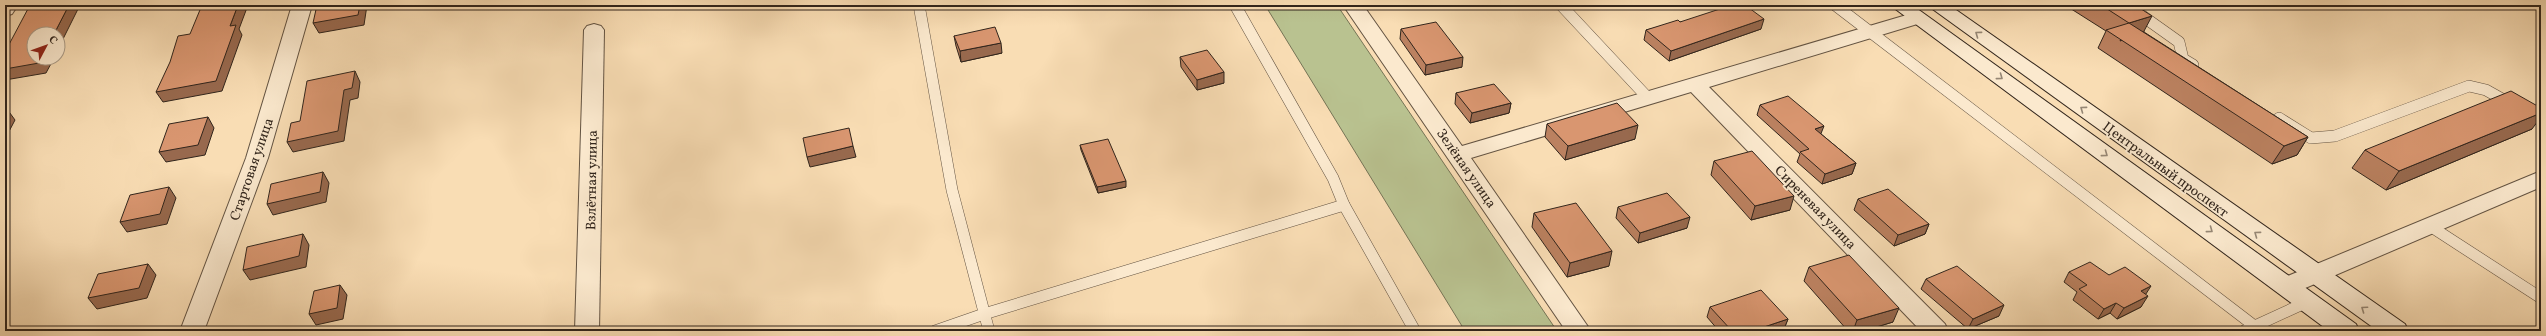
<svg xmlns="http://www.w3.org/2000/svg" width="2546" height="336" font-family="Vollkorn,serif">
<rect width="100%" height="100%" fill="#f9ddb4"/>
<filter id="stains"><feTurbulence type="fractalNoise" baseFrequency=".005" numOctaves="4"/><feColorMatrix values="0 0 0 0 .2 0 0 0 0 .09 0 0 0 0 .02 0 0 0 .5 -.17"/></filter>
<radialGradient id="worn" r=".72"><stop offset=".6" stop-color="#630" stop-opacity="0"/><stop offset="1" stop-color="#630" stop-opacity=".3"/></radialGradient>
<polygon fill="#b9c290" stroke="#757456" points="1265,5 1337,5 1557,331 1465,331"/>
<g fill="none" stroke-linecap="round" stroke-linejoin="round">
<g stroke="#635342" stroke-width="12">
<g id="lane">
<polyline points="919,5 952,190 989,331"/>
<polyline points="1235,5 1333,178 1344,205 1415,331"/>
<polyline points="1561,5 1648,98"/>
<polyline points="1835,5 2261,331"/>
<polyline points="2127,5 2179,42 2183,59 2193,65"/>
<polyline points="2526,112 2541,121"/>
<polyline points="2279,118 2311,138 2335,136 2469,86 2486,90 2511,104"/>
<polyline points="2430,226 2541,298"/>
<polyline points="935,331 984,314 1344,205"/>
<polyline points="2244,331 2307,302"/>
</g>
</g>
<g stroke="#635342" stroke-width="2">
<g id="street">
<polygon points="5,5 18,5 12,14 5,16"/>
<polygon points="292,5 312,5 268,158 204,331 180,331 246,158"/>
<polygon points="1343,5 1363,5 1462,146 1910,14 1924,14 1927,18 1924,22 1709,87 1945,324 1948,331 1921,331 1691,92 1471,158 1591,331 1566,331"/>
<polygon points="594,24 601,26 604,30 599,331 575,331 584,30 587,26"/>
<polygon points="2541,171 2541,187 2296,292 2287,295 2278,292 2275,286 2278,280"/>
</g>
</g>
<g stroke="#31251c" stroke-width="2">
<g id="secondary">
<polygon points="1890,5 1912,5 2356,324 2359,331 2329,331"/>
<polygon points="1927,5 1949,5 2405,324 2408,331 2378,331"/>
</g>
</g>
<use href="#lane" stroke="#fbe9ce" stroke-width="11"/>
<use href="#street" fill="#fbe9ce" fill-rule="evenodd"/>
<use href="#secondary" fill="#fbe9ce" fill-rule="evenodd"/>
</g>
<g fill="#bb8160" stroke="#31251c">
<polygon points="2065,5 2135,5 2144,32 2308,137 2297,155 2272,164 2098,48 2106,31"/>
<polygon points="1680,22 1761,29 1669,61 1644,40 1646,30"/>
<polygon points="1401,29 1462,67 1425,75 1400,39"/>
<polygon points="954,36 1002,53 961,62 956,46"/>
<polygon points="1180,57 1224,83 1197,90 1181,67"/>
<polygon points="1456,93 1511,103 1509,113 1470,123 1455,104"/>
<polygon points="1760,105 1821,134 1856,163 1852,174 1822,184 1797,162 1800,154 1757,115"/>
<polygon points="1547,124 1635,139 1565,160 1545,137"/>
<polygon points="2532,129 2386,190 2352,168 2365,150"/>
<polygon points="1080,145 1126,187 1098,193 1081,150"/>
<polygon points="1714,161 1790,210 1751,220 1711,175"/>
<polygon points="1858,199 1929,224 1925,234 1894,246 1854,210"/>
<polygon points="1618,207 1687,228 1638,243 1616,218"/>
<polygon points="1534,213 1609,266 1567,277 1532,227"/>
<polygon points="1809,267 1893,322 1863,331 1848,331 1804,281"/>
<polygon points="2069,272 2109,275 2146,295 2141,307 2117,319 2110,313 2098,319 2073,300 2077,292 2064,282"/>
<polygon points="1926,279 1999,316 1968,329 1921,289"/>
<polygon points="1710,307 1788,319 1784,329 1780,331 1719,331 1707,317"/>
</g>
<g fill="#98694e" stroke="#31251c">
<polygon points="69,5 80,5 58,49 58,34 54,34"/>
<polygon points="238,5 248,5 239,29 242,35 222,91 163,102 156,92 230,26"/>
<polygon points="360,5 367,5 364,25 319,33 313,23"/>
<polygon points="2152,16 2143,33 2120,41 2129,23"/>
<polygon points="1764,19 1761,29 1669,61 1671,51"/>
<polygon points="1001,43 1002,53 961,62 960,51"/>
<polygon points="1463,57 1462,67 1425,75 1426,65"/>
<polygon points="41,58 54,58 46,73 5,80 5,69"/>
<polygon points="355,71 360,82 358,98 350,100 344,141 293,152 287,142 344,90"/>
<polygon points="1224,72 1224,83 1197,90 1197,80"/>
<polygon points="1511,103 1509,113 1470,123 1472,113"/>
<polygon points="7,109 15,120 5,139 5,113"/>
<polygon points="2541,113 2541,117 2532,129 2386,190 2399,171"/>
<polygon points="208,117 214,128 205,155 166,162 159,152"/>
<polygon points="1638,125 1635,139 1565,160 1568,146"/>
<polygon points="1824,126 1820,136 1815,129"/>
<polygon points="2308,137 2297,155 2272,164 2284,146"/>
<polygon points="853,146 856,157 810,167 807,157"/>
<polygon points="1856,163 1852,174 1822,184 1825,174"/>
<polygon points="323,172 329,183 326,202 273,215 267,204"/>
<polygon points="1126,181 1126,187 1098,193 1097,187"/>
<polygon points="169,187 176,198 167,224 127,232 120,222"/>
<polygon points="1794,196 1790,210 1751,220 1755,206"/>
<polygon points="1690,217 1687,228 1638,243 1640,233"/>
<polygon points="1929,224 1925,234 1894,246 1898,235"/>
<polygon points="303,234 309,245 306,267 250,280 243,270"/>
<polygon points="1612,251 1609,266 1567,277 1570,263"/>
<polygon points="148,264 156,275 147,298 97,309 88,298"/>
<polygon points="340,285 347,295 343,319 316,325 309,314"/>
<polygon points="2151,286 2144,297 2141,291"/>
<polygon points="2148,296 2141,307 2117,319 2124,308"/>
<polygon points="2116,303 2110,313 2098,319 2104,309"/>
<polygon points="2004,305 1999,316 1968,329 1973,319"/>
<polygon points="1899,308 1893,322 1863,331 1853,331 1857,320"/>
<polygon points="1788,319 1784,329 1780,331 1752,331"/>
</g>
<g fill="#d99670" stroke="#31251c">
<polygon points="30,5 69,5 54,34 34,34 34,58 41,58 39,63 5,69 5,52"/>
<polygon points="202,5 238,5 230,26 236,25 216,81 156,92 170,62 178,36 190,34"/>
<polygon points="317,5 360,5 358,15 313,23"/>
<polygon points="1732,5 1745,5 1764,19 1671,51 1646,30 1678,20 1680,22"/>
<polygon points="2101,5 2135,5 2152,16 2129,23"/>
<polygon points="1436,22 1463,57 1426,65 1401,29"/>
<polygon points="2129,23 2308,137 2284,146 2106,30"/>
<polygon points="995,27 1001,43 960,51 954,36"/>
<polygon points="1207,50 1224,72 1197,80 1180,57"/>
<polygon points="355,71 352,88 344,90 338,131 287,142 291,123 300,121 307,81"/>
<polygon points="1494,84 1511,103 1472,113 1456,93"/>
<polygon points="2511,91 2541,108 2541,113 2399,171 2365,150"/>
<polygon points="1788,96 1824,126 1815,129 1856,163 1825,174 1800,152 1809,149 1760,105"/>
<polygon points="1617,103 1638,125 1568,146 1547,124"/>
<polygon points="208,117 198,145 159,152 169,124"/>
<polygon points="849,128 853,146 807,157 803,138"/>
<polygon points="1108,139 1126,181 1097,187 1080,145"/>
<polygon points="1752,151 1794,196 1755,206 1714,161"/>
<polygon points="323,172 320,192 267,204 271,184"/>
<polygon points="169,187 160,214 120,222 130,195"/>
<polygon points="1888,189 1929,224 1898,235 1858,199"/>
<polygon points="1667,193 1690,217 1640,233 1618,207"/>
<polygon points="1576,203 1612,251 1570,263 1534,213"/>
<polygon points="303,234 299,256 243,270 247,247"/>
<polygon points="1849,255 1899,308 1857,320 1809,267"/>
<polygon points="2090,262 2109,275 2125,267 2151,286 2141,291 2148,296 2124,308 2116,303 2104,309 2079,289 2087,285 2069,272"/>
<polygon points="148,264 139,288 88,298 98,274"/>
<polygon points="1957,266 2004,305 1973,319 1926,279"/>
<polygon points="340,285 337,308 309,314 314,291"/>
<polygon points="1761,290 1788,319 1752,331 1732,331 1710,307"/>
<polygon points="1673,329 1674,331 1667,331"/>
</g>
<defs><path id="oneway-chevron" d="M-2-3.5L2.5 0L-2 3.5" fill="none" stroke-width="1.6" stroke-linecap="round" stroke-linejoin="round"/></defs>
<g stroke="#968775">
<use href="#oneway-chevron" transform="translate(1978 34) rotate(-144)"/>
<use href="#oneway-chevron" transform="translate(2000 77) rotate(36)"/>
<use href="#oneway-chevron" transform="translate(2083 109) rotate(-144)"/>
<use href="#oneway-chevron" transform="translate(2105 154) rotate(36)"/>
<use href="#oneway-chevron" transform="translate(2210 230) rotate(36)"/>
<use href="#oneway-chevron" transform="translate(2257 234) rotate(-144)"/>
<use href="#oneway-chevron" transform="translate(2364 309) rotate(-145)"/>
</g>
<g text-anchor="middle" stroke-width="3.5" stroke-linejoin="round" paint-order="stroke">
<g font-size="14" fill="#31251c" stroke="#fbe9ce">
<text transform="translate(1467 168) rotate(55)" y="5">Зелёная улица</text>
<text transform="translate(251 169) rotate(-71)" y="5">Стартовая улица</text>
<text transform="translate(2166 169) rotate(36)" y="5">Центральный проспект</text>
<text transform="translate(591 180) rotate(-89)" y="5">Взлётная улица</text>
<text transform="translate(1816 207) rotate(46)" y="5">Сиреневая улица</text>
</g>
</g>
<rect width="2546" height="336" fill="none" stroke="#f9ddb4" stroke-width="20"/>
<rect x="6" y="6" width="2534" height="324" fill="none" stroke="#31251c" stroke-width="2"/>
<rect x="10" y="10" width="2526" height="316" fill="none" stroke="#31251c"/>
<g transform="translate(46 46) rotate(49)"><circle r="19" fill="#fbe9ce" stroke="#aa9b87"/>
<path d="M0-3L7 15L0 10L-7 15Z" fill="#8f2418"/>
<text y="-6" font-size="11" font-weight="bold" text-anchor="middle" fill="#31251c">С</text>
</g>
<rect width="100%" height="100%" filter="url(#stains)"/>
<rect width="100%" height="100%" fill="url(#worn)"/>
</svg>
